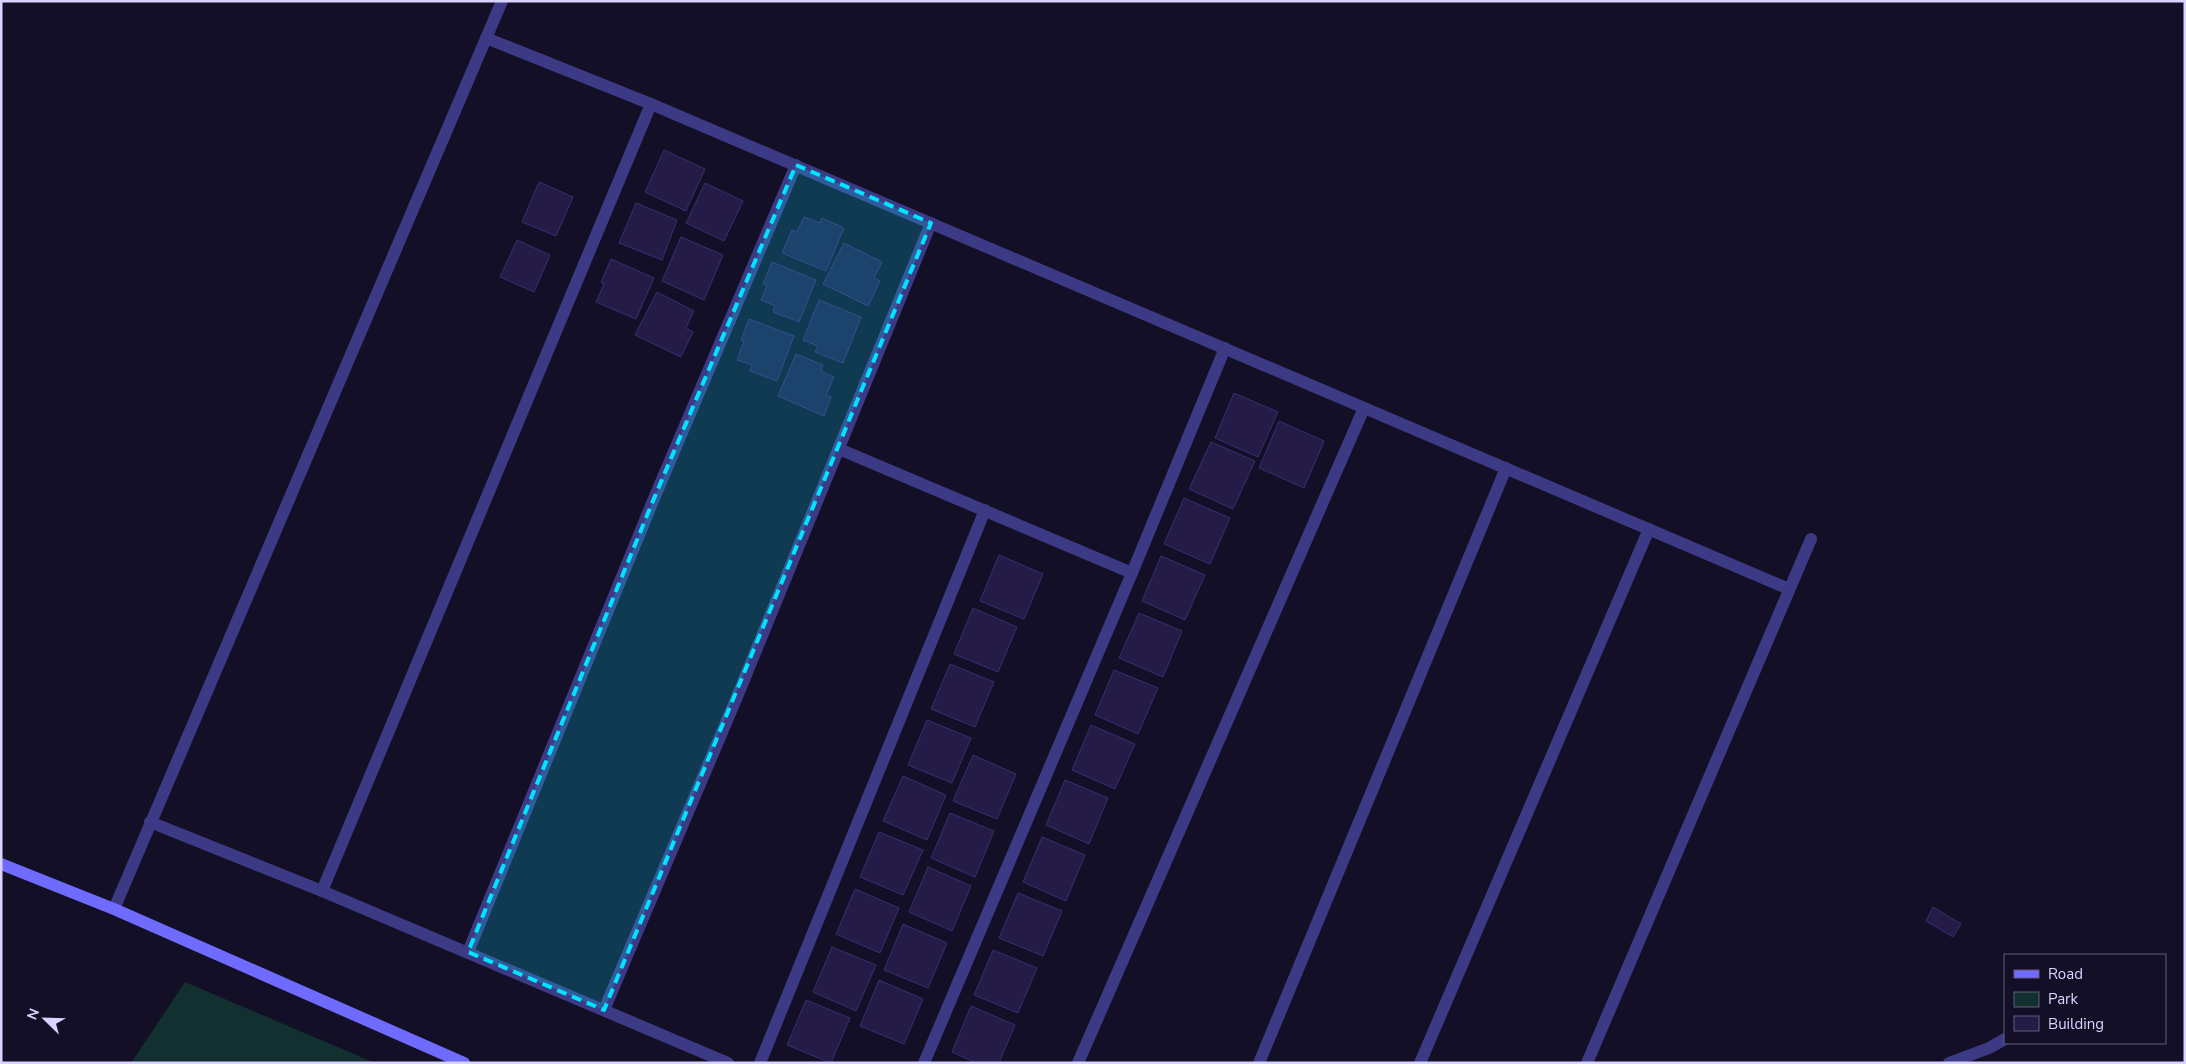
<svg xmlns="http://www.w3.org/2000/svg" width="2186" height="1064" font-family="'Nunito Sans',sans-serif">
<rect width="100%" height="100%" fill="#130f26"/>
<polygon fill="#12302f" points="185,982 375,1063 131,1063"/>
<g fill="#241b47" stroke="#3b2d73">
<polygon points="664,150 705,169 686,211 645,192"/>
<polygon points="539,182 573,197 556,236 522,222"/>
<polygon points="705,183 743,201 724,241 686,223"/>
<polygon points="636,203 677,220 662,260 619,243"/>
<polygon points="804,217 820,223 822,218 844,228 826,271 782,253 792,230 797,232"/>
<polygon points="681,237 723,255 704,300 662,281"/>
<polygon points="517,240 550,255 534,292 500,277"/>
<polygon points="844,243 882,262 874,278 880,281 868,306 823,284"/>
<polygon points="611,259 654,278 636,319 596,302 604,284 601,282"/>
<polygon points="772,262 816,280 799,322 773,312 775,306 761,300 767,286 763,284"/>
<polygon points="657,292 694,311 686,328 693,332 681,357 635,335"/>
<polygon points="819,300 861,317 843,363 815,352 818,346 803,340"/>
<polygon points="749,319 794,336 777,381 750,371 752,365 737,360 744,341 741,340"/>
<polygon points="796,354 823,365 821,371 834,377 826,395 831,397 824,416 778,396"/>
<polygon points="1234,393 1278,412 1258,457 1215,438"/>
<polygon points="1279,421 1324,441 1304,488 1259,468"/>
<polygon points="1211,442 1255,461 1233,509 1189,489"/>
<polygon points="1184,498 1230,518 1210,564 1164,544"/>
<polygon points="999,555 1043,574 1024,619 980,601"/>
<polygon points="1161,556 1205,575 1185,620 1142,601"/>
<polygon points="973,608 1017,627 998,672 954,654"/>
<polygon points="1139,613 1182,631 1163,677 1119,658"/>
<polygon points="950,664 994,682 975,727 931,709"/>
<polygon points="1114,670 1158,688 1138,734 1095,715"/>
<polygon points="927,720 971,738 952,783 908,765"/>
<polygon points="1091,725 1135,744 1115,789 1072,770"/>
<polygon points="973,755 1016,774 997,819 953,801"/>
<polygon points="903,776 946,795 927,840 883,821"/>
<polygon points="1065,780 1108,798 1089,844 1046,825"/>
<polygon points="950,813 994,831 975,877 931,858"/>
<polygon points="879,832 923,850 903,895 860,877"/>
<polygon points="1042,837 1085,855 1066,901 1023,882"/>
<polygon points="928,867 971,886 952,931 909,912"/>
<polygon points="855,889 899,908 880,953 836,934"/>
<polygon points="1018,893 1062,911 1043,956 999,938"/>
<polygon points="1933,907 1961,924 1953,937 1926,921"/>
<polygon points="903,924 947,943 928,988 884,970"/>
<polygon points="832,947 876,965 856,1011 813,992"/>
<polygon points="993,950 1037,968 1018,1013 974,995"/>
<polygon points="879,980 923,999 904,1044 860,1026"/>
<polygon points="806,1000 850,1018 831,1063 787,1045"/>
<polygon points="971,1006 1015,1025 999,1063 976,1063 952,1052"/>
</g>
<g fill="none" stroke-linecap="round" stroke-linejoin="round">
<polyline stroke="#3d3a85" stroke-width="12" points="1949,1063 1989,1048 2005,1039"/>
<g stroke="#3d3a85" stroke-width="12">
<polyline points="486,38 651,104 1789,589"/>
<polyline points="839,449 1132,573"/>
<polyline points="150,822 322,891 728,1063"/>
<polyline points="322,891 651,104"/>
<polyline points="114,909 502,1"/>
<polyline points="468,952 655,496 796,165"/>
<polyline points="604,1010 737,697 931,223"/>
<polyline points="760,1063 985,510"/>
<polyline points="924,1063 1132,573 1225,348"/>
<polyline points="1078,1063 1364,408"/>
<polyline points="1259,1063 1506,468"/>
<polyline points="1420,1063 1649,529"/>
<polyline points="1587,1063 1811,539"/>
</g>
<polyline stroke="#6f6bff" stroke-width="12" points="1,864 114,909 464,1063"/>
</g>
<path fill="#00e5ff" fill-opacity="0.2" stroke="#00e5ff" stroke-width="4" stroke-dasharray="10 6" stroke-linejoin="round" d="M796 165 931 223 604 1010 468 952 655 496Z"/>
<rect width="2186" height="1064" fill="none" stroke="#d9d4ff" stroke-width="5"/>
<rect x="2004" y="954" width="162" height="90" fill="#130f26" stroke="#625e7d"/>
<rect x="2014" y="970" width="25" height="8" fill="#6f6bff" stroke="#625e7d"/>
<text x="2048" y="979" font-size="15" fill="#d9d4ff">Road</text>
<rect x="2014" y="992" width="25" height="15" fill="#12302f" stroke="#625e7d"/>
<text x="2048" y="1004" font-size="15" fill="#d9d4ff">Park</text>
<rect x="2014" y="1016" width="25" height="15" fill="#241b47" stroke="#625e7d"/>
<text x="2048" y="1029" font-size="15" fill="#d9d4ff">Building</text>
<g transform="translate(45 1019) rotate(293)" stroke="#130f26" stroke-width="4" paint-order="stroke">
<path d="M0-4L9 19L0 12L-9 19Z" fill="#d9d4ff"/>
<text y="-8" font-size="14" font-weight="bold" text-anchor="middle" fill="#d9d4ff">N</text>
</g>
</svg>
